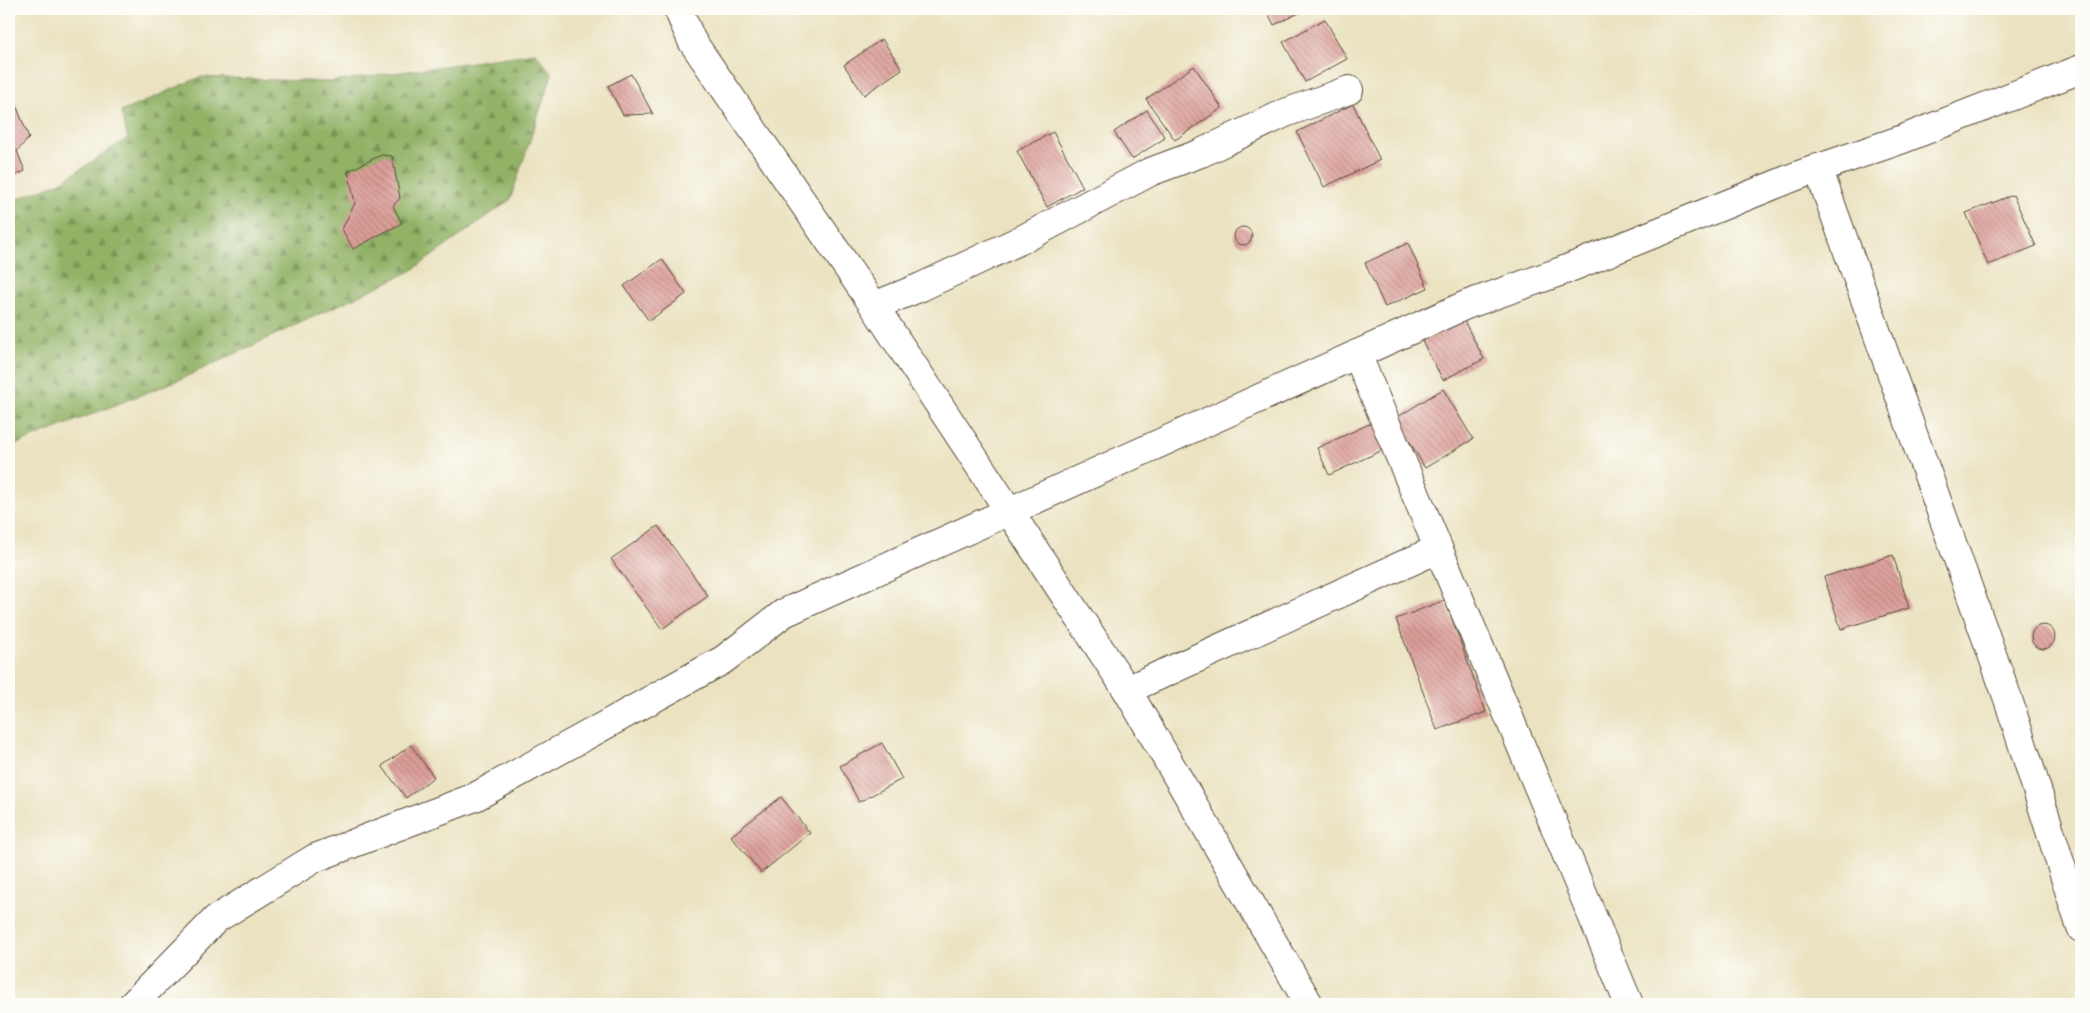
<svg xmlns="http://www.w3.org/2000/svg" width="2090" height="1013" font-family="'Gochi Hand',sans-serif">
<defs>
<pattern id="forest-firs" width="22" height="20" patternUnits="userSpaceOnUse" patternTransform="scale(1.25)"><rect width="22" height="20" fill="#92b266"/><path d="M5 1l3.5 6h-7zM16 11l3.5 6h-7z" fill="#789153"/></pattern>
<pattern id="building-back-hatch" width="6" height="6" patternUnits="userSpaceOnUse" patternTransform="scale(1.25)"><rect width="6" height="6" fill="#dc9e99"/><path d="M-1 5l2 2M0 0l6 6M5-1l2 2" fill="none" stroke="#b4817c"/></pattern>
</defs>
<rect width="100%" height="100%" fill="#fdfcf7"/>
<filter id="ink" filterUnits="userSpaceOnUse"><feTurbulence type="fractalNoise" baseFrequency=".02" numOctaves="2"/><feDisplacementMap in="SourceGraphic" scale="10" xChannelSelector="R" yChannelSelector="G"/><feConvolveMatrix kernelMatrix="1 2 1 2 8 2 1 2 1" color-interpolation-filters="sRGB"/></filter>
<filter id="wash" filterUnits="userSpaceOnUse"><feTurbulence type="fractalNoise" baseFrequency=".0096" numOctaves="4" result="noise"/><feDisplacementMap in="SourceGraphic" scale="20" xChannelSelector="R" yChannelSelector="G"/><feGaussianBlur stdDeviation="1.12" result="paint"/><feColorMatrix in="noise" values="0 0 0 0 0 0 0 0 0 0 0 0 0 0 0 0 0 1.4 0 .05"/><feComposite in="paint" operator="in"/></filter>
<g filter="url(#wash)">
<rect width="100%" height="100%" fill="#eae2c0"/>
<polygon fill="url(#forest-firs)" stroke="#666e42" points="536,53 552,74 510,200 411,271 181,379 9,447 9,190 17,199 61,182 128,138 121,112 200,77 330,82"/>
<g id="blocks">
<g fill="url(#building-back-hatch)">
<polygon points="1266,9 1307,9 1274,25"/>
<polygon points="1325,19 1347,59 1305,82 1283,42"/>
<polygon points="882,39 902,69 864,95 844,65"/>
<polygon points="1194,66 1222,108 1175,140 1146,99"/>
<polygon points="631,74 653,114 623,115 608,86"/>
<polygon points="9,87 29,138 17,151 25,171 11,177 9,171"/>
<polygon points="1353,104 1380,160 1324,187 1297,132"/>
<polygon points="1147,110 1165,138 1132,159 1114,132"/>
<polygon points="1053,132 1083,187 1047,207 1017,151"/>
<polygon points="381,155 392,156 400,198 393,206 402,223 353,249 342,229 355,203 348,171"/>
<polygon points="2013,195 2036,246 1988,265 1966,213"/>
<circle cx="1243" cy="236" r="9"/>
<polygon points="1408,243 1428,288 1385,307 1365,263"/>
<polygon points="662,259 686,294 649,321 624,286"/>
<polygon points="1463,319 1484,359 1443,380 1422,341"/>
<polygon points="1443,389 1473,439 1425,468 1396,418"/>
<polygon points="1376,421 1387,448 1329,475 1317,448"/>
<polygon points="658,526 708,596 662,629 611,559"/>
<polygon points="1893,555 1909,608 1841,629 1824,577"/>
<polygon points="1445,600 1486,712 1437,730 1396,619"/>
<circle cx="2043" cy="637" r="12"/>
<polygon points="882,743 902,779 859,802 840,766"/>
<polygon points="411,745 434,777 406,798 382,766"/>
<polygon points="781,797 810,833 761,873 731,836"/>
</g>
</g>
</g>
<g filter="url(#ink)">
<use href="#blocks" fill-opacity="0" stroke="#554636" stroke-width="1"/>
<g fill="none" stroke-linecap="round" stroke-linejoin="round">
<g stroke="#554636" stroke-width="30">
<g id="minor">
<polyline points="678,9 692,41 874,306 1127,690 1309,1004"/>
<polyline points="1818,168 2008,699 2081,928"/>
<polyline points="874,306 921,287 1025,238 1150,172 1201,153 1285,113 1349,90"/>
<polyline points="1357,354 1629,1004"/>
<polyline points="1127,690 1438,549"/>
<polyline points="133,1004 216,919 315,858 475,797 723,660 784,613 1466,305 1562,271 1799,175 1903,139 2081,69"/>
</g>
</g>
<use href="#minor" stroke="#fff" stroke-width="28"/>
</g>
</g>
<rect width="2090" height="1013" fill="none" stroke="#fdfcf7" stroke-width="30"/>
</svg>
